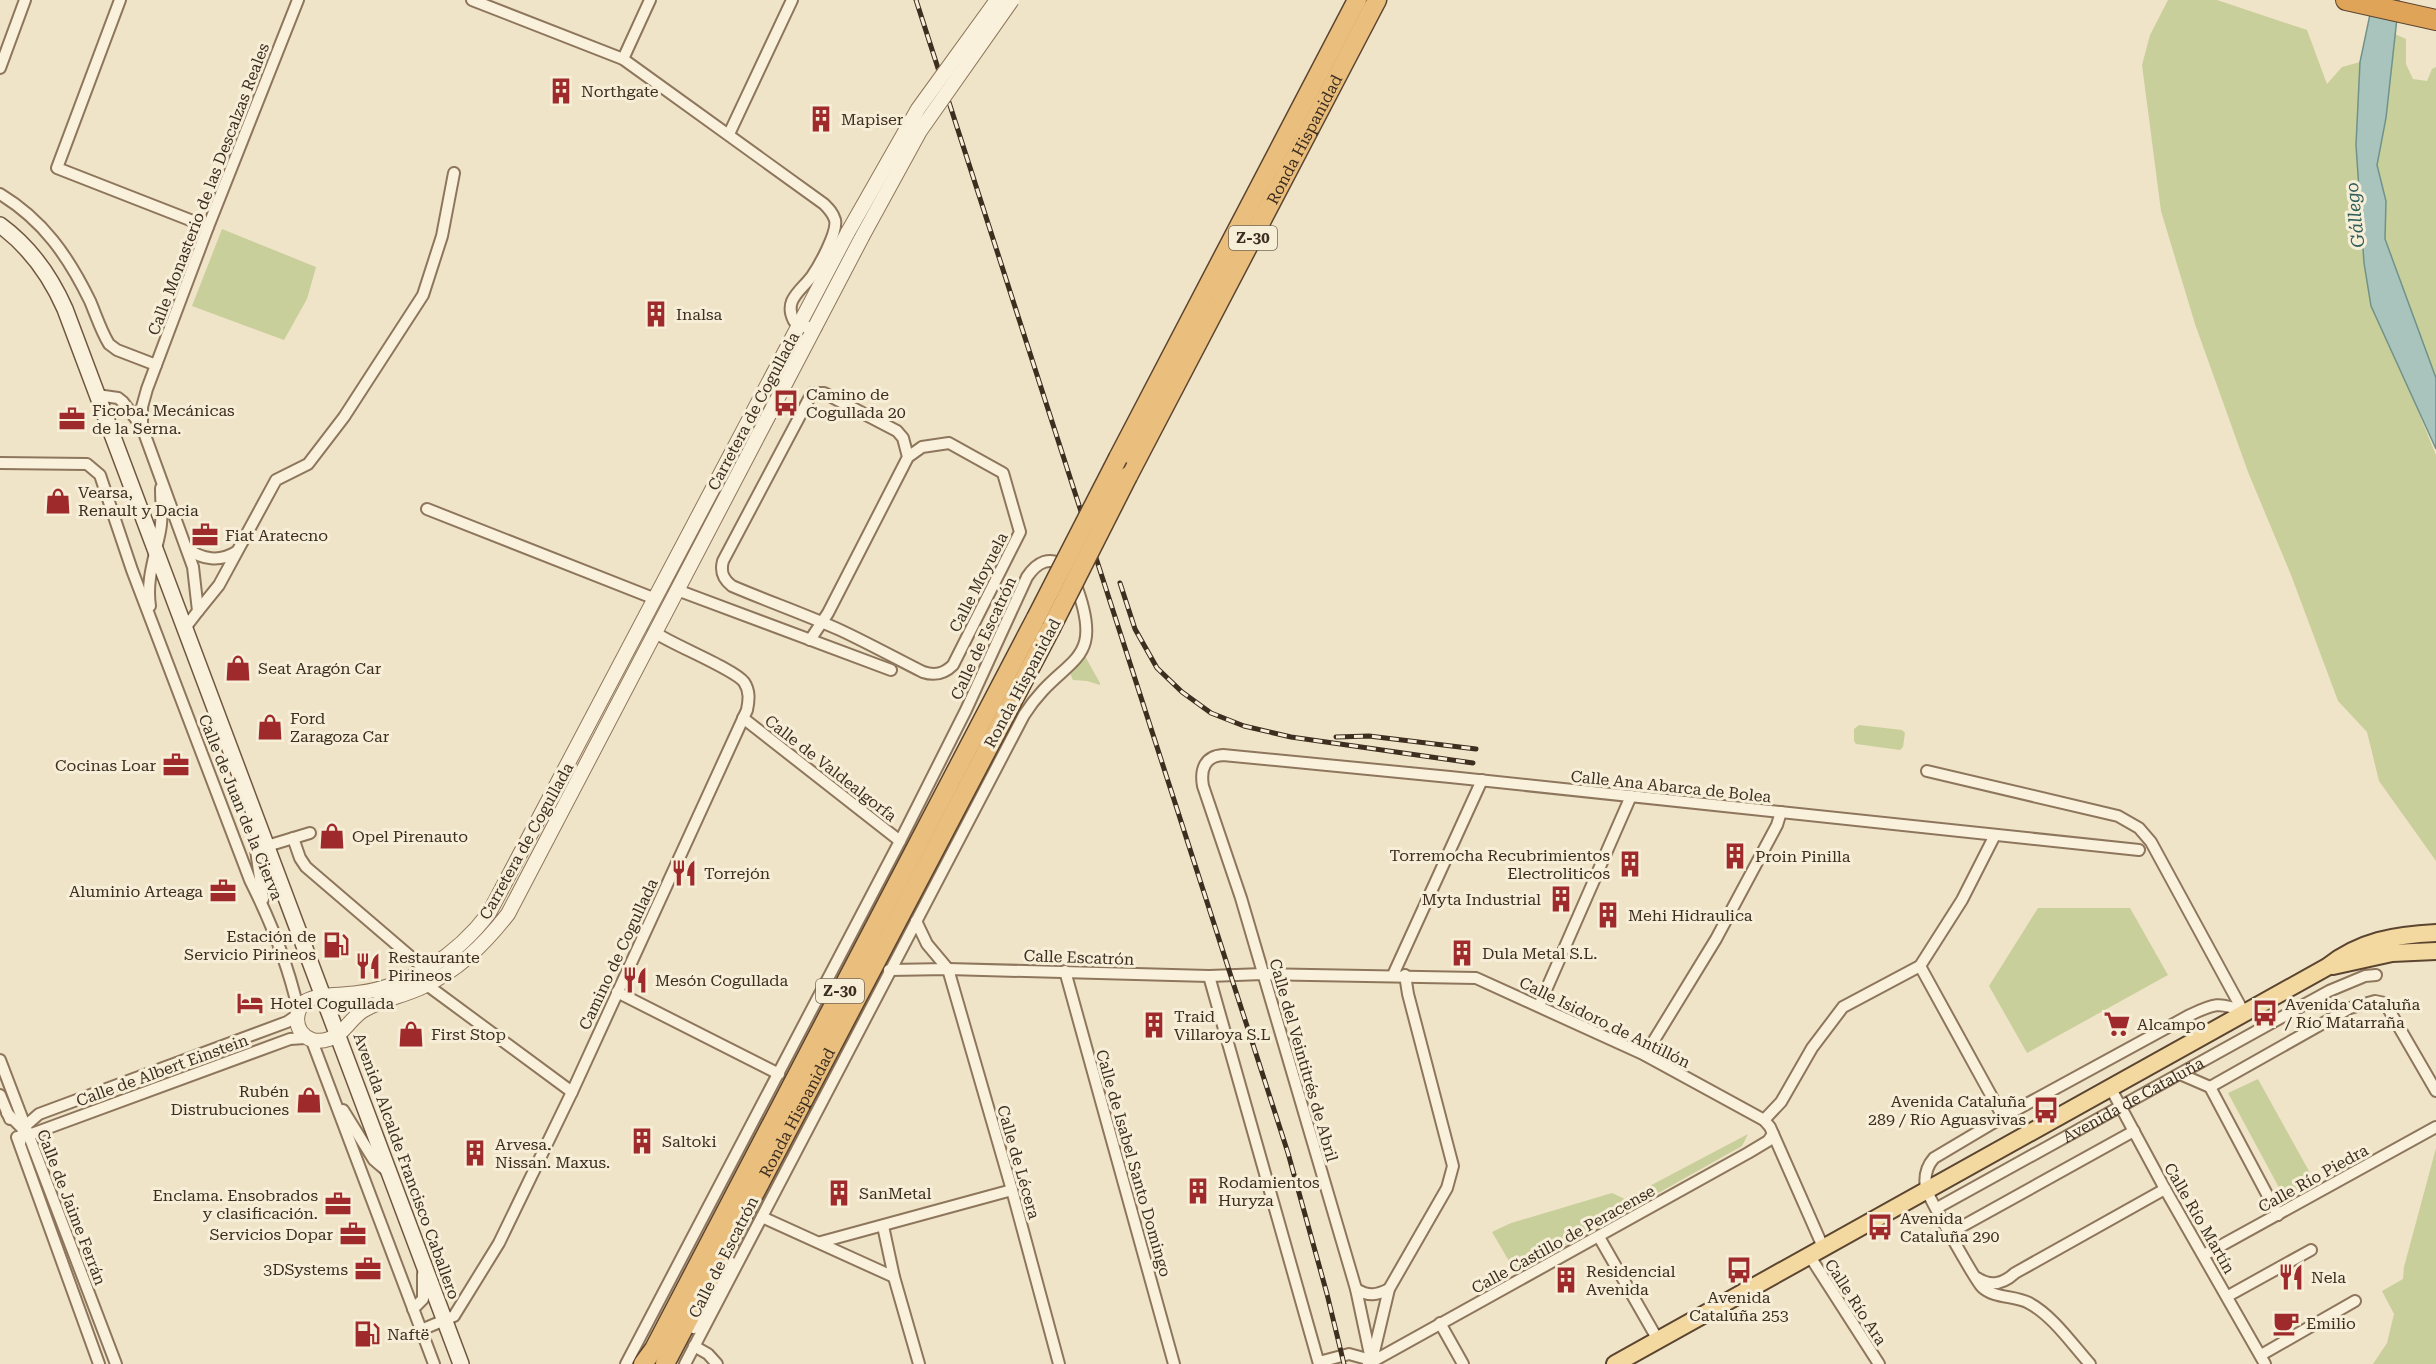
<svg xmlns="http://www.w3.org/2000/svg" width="2436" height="1364" font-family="'Roboto Serif',serif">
<rect width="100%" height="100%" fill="#f0e4c8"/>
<g fill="#c9cf9b">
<polygon points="2168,0 2217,0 2307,30 2327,84 2342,67 2360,62 2356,145 2364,263 2371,306 2405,379 2436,455 2436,861 2379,781 2367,732 2338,701 2291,575 2248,472 2195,324 2161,211 2142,65 2150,35"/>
<polygon points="2395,34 2406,39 2406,64 2413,79 2427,81 2432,69 2436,67 2436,378 2385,239 2386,201 2377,165 2386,118"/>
<polygon points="222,229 316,267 307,299 284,340 192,306"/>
<polygon points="1085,656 1100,683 1100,685 1087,681 1073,680 1069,671"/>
<polygon points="1859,725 1902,730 1905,733 1903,747 1900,750 1856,744 1854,741 1854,729"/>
<polygon points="2038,908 2130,908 2168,975 2027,1053 1989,986"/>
<polygon points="2258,1079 2315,1182 2284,1197 2228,1093"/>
<polygon points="1748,1134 1742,1146 1516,1273 1492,1232 1511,1223 1612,1193 1625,1199"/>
<polygon points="2436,1148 2436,1364 2373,1364 2387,1343 2394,1314 2382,1291 2403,1279 2404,1267"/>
</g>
<polygon fill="#a9c4bc" stroke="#6f938a" stroke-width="1.5" points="2373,0 2399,0 2386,118 2377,165 2386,201 2385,239 2436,378 2436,449 2371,306 2364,263 2356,145 2360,62"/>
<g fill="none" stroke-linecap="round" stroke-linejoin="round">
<g stroke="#8d765c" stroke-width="14">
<g id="minor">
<polyline points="120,0 57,168 208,227"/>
<path d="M472 0 623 59 824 204C829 209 833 213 835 220 838 232 819 266 812 276 801 291 783 300 794 321L805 327H816"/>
<polyline points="623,59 650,0"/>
<polyline points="0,68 25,0"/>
<polyline points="729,134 792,0"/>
<path d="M0 194C43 220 68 256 90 301 96 315 101 331 109 344L117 350 156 365"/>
<polyline points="97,395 118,398 123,402 142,427 193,567 198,611 185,628"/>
<polyline points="142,427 142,407 147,389 208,227 298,0"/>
<path d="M0 463 87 464 100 475 132 570 250 880C270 920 288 964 298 1009"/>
<polyline points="427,509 653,598"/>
<path d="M187 548C202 560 220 562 236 552"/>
<polyline points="677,590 891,670"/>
<path d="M150 606C146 579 155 557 160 531 163 517 161 502 161 488"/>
<polyline points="198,611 219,585 276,480 308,464 344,417 423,295 442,236 454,173"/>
<path d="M810 640 828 613 908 457 922 447 949 443 1003 473 1020 532 953 665C944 674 935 676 923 672 895 658 868 643 840 630 804 614 767 601 732 586 723 579 720 572 723 561L812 393H824L897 431 903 438 908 457"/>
<polyline points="743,718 900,841"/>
<polyline points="1927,771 2118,816 2139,828 2151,842 2243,1011"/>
<polyline points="258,825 255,843 263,899"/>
<polyline points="293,838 300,858 306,867 425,969"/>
<polyline points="267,846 310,833"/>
<polyline points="916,921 927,944 948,969 1012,1190 1059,1364"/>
<polyline points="1920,966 2003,1117"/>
<polyline points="889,970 948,969 1209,976 1263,974 1476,978 1645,1055 1764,1120 1770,1127 1823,1247"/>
<polyline points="1065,971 1174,1364"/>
<polyline points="1393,975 1482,780"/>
<polyline points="1209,976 1319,1364"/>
<polyline points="427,985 572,1092"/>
<polyline points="617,992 779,1074"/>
<polyline points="1539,1006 1631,796"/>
<polyline points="312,1041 434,1364"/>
<polyline points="1645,1055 1716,939 1777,825 1781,812"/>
<polyline points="0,1060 116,1364"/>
<polyline points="2180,1074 2210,1087 2278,1215"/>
<polyline points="2110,1087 2165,1189 2265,1364"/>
<polyline points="2210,1087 2350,1008 2375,1001 2385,1003 2436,1091"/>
<polyline points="0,1095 10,1119"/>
<polyline points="343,1110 374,1160 388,1172"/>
<polyline points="7,1113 29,1135 290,1039 305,1038"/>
<polyline points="1764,1120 1781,1102 1812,1048 1843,1007 1920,966 1962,900 1995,835"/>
<polyline points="17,1137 99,1364"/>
<polyline points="20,1143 24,1127 39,1114 287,1022 296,1016"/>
<path id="s1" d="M1937 1208 2329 991 2365 976 2376 975"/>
<polyline points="762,1217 894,1277"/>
<polyline points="883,1226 894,1277 919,1364"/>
<polyline points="1950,1233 2134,1131"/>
<polyline points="1599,1237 1658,1340"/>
<polyline points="821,1242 1012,1190"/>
<polyline points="1809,1255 1879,1364"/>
<polyline points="2204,1255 2436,1127"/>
<path d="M1977 1278C1991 1287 2003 1284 2015 1273L2165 1189"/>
<path d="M1356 1289C1369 1297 1377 1295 1389 1289"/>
<polyline points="2228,1296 2311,1250"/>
<polyline points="413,1309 423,1299 423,1274"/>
<polyline points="1440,1323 1463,1364"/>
<polyline points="694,1328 730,1262"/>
<path d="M421 1330 454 1316 499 1243 572 1092 747 710C749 700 750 691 744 682 734 669 673 645 654 632"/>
<polyline points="694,1346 708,1354 717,1364"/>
<polyline points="2261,1355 2355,1301"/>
<polyline points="1373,1356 1389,1289 1447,1188 1453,1166 1408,994 1405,975"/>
<polyline points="1319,1362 1349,1354 1371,1360"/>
<path d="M626 1364 900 841 966 710 1027 577C1037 562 1050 555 1066 567"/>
<path d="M685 1364 1024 715C1063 653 1109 669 1074 580"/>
<polyline points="1368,1364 1748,1153 1768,1141 1773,1134"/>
<path d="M1372 1364 1356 1289 1241 898 1203 786C1200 769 1205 756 1223 755L1450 777 2139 850"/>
<path d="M2090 1364C2072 1344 2053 1316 2029 1303 2014 1295 1995 1299 1982 1287 1977 1283 1927 1195 1926 1188 1924 1176 1926 1167 1934 1158L2003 1117 2190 1015C2213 1004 2220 1001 2243 1012"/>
</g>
</g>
<g stroke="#8d765c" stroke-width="16">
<path id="tertiary" d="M848 232 489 913C457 955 411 986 358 993 340 996 320 993 304 1002 287 1022 304 1048 329 1039 345 1034 350 1018 364 1010 381 1000 402 996 420 988 457 971 483 946 508 914L862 237"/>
</g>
<g stroke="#6f573f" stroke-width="18">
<path id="secondary" d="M0 225C30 247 50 275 65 309L461 1364"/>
</g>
<g stroke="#5b4430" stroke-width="20">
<g id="primary">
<polyline points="2333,966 2392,953 2436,951"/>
<path d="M1615 1364 2327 967C2360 941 2395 935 2436 933"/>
</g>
</g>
<g stroke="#5b4430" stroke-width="21">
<g id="trunk">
<polyline points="1118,458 1357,0"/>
<path id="s2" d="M1128 476 1377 0"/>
<polyline points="643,1364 654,1349 1036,618"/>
<path id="s3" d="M665 1364 1051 628"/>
</g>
</g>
<g stroke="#5b4430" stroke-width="22">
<polyline id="motorway" points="2346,0 2436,20"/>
</g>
<use href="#minor" stroke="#faf1dc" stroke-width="10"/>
<use href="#tertiary" stroke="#faf1dc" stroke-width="14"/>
<use href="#secondary" stroke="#faf1dc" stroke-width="15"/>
<use href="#primary" stroke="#f3d9a0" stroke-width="16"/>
<use href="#trunk" stroke="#eabe7c" stroke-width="18"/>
<use href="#motorway" stroke="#e0a458" stroke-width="20"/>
<g stroke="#3d2e20" stroke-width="5">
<g id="rail">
<polyline points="916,0 1288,1153 1327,1294 1344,1364"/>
<polyline points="1120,583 1135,629 1157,668 1182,692 1211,713 1244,726 1291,737 1473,763"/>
<polyline points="1336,737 1369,736 1476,749"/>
</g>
</g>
<use href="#rail" stroke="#f7eed8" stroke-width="3" stroke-dasharray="9" stroke-linecap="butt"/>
<g stroke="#8d765c" stroke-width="16" stroke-linecap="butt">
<g id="tertiary-bridge">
<polyline points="848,232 918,109 997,0"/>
<polyline points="862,237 920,131 1012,0"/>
</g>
</g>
<g stroke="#5b4430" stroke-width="21" stroke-linecap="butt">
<g id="trunk-bridge">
<polyline points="1036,618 1118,458"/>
<polyline points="1051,628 1128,476"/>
</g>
</g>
<use href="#tertiary-bridge" stroke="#faf1dc" stroke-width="14"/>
<use href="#trunk-bridge" stroke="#eabe7c" stroke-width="18"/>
</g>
<defs>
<g id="building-bare" transform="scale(2.07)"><path d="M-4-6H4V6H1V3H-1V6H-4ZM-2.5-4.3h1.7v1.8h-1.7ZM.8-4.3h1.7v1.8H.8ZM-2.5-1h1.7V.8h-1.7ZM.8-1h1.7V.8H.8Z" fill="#9e2a2b" stroke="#f7eed8" stroke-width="2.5" paint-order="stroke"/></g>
<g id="bus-bare" transform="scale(2.07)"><path d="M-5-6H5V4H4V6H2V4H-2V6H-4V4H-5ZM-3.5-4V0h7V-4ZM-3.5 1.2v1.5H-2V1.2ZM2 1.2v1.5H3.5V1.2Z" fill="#9e2a2b" stroke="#f7eed8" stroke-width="2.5" paint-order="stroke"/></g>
<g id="office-bare" transform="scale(2.07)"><path d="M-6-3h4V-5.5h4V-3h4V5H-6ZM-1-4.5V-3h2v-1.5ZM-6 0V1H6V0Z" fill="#9e2a2b" stroke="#f7eed8" stroke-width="2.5" paint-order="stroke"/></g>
<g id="shop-bare" transform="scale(2.07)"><path d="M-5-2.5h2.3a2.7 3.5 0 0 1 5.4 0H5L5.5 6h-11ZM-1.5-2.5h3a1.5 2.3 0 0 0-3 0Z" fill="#9e2a2b" stroke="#f7eed8" stroke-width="2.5" paint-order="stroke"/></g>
<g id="restaurant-bare" transform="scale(2.07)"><path d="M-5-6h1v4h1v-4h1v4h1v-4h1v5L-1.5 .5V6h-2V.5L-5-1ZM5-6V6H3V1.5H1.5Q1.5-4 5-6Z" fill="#9e2a2b" stroke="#f7eed8" stroke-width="2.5" paint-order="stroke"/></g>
<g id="fuel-bare" transform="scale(2.07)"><path d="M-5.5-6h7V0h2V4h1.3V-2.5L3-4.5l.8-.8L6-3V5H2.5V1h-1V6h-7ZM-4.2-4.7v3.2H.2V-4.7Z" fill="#9e2a2b" stroke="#f7eed8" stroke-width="2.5" paint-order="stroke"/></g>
<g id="hotel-bare" transform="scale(2.07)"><path d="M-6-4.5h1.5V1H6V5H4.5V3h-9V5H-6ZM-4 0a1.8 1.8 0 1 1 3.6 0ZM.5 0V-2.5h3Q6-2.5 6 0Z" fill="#9e2a2b" stroke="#f7eed8" stroke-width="2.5" paint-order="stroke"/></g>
<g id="supermarket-bare" transform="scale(2.07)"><path d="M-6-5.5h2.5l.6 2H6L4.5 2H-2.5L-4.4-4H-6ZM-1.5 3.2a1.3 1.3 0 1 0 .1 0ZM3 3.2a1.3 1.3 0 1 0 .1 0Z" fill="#9e2a2b" stroke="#f7eed8" stroke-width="2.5" paint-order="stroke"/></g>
<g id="cafe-bare" transform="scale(2.07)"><path d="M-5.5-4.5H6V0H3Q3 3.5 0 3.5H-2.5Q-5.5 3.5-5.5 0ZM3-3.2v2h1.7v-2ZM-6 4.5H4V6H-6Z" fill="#9e2a2b" stroke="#f7eed8" stroke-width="2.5" paint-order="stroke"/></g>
</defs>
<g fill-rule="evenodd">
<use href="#building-bare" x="561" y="91"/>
<use href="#building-bare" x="821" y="119"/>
<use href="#building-bare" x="656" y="314"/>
<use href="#bus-bare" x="786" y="403"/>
<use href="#office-bare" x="72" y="419"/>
<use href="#shop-bare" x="58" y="501"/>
<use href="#office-bare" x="205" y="535"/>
<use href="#shop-bare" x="238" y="668"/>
<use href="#shop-bare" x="270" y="727"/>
<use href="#office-bare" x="176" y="765"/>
<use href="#shop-bare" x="332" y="836"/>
<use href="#building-bare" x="1735" y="856"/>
<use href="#building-bare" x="1630" y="864"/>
<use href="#restaurant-bare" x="684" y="873"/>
<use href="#office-bare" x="223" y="891"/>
<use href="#building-bare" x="1561" y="899"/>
<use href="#building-bare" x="1608" y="915"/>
<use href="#fuel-bare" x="336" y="945"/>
<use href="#building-bare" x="1462" y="953"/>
<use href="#restaurant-bare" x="368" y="966"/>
<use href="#restaurant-bare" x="635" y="980"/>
<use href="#hotel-bare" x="250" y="1003"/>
<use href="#bus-bare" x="2265" y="1013"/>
<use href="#supermarket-bare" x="2117" y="1024"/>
<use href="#building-bare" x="1154" y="1025"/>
<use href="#shop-bare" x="411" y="1034"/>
<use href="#shop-bare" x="309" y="1100"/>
<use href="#bus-bare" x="2046" y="1110"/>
<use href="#building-bare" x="642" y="1141"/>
<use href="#building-bare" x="475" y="1153"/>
<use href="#building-bare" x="1198" y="1191"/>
<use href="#building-bare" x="839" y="1193"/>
<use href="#office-bare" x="338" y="1204"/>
<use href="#bus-bare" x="1880" y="1227"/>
<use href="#office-bare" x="353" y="1234"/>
<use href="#office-bare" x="368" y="1269"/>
<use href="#bus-bare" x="1739" y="1270"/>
<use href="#restaurant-bare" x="2291" y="1277"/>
<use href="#building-bare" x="1566" y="1280"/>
<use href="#cafe-bare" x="2286" y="1323"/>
<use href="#fuel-bare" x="367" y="1334"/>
</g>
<g text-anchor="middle" stroke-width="6" stroke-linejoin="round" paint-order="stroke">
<g fill="#f7eed8" stroke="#756857" stroke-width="1.5">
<rect x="1229" y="226" width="48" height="24" rx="4.5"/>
<rect x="816" y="979" width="48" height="24" rx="4.5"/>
</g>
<g font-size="15" font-weight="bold" fill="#3d2e20">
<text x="1253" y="243">Z-30</text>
<text x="840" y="996">Z-30</text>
</g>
<g font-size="16" fill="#3d2e20" stroke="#f7eed8" text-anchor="start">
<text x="581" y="97">Northgate</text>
<text x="841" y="125">Mapiser</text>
<text x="676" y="320">Inalsa</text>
<text x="806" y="400">Camino de<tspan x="806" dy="18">Cogullada 20</tspan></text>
<text x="92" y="416">Ficoba. Mecánicas<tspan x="92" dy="18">de la Serna.</tspan></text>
<text x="78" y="498">Vearsa,<tspan x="78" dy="18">Renault y Dacia</tspan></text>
<text x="225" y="541">Fiat Aratecno</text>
<text x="258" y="674">Seat Aragón Car</text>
<text x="290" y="724">Ford<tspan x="290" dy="18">Zaragoza Car</tspan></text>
<text x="156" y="771" text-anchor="end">Cocinas Loar</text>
<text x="352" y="842">Opel Pirenauto</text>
<text x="1610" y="861" text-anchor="end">Torremocha Recubrimientos<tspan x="1610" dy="18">Electroliticos</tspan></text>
<text x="1755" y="862">Proin Pinilla</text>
<text x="704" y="879">Torrejón</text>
<text x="203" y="897" text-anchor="end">Aluminio Arteaga</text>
<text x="1541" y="905" text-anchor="end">Myta Industrial</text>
<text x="1628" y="921">Mehi Hidraulica</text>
<text x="316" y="942" text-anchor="end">Estación de<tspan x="316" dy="18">Servicio Pirineos</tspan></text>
<text x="1482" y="959">Dula Metal S.L.</text>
<text x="388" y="963">Restaurante<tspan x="388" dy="18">Pirineos</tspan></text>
<text x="655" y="986">Mesón Cogullada</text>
<text x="270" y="1009">Hotel Cogullada</text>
<text x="2285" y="1010">Avenida Cataluña<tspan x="2285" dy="18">/ Río Matarraña</tspan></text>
<text x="1174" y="1022">Traid<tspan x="1174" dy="18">Villaroya S.L</tspan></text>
<text x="2137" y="1030">Alcampo</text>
<text x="431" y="1040">First Stop</text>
<text x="289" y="1097" text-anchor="end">Rubén<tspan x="289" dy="18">Distrubuciones</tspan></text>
<text x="2026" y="1107" text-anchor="end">Avenida Cataluña<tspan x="2026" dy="18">289 / Río Aguasvivas</tspan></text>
<text x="662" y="1147">Saltoki</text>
<text x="495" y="1150">Arvesa.<tspan x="495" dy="18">Nissan. Maxus.</tspan></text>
<text x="1218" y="1188">Rodamientos<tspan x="1218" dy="18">Huryza</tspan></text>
<text x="859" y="1199">SanMetal</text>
<text x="318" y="1201" text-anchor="end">Enclama. Ensobrados<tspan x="318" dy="18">y clasificación.</tspan></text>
<text x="1900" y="1224">Avenida<tspan x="1900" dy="18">Cataluña 290</tspan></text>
<text x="333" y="1240" text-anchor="end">Servicios Dopar</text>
<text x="348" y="1275" text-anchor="end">3DSystems</text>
<text x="1586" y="1277">Residencial<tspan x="1586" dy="18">Avenida</tspan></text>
<text x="2311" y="1283">Nela</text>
<text x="1739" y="1303" text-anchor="middle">Avenida<tspan x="1739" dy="18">Cataluña 253</tspan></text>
<text x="2306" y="1329">Emilio</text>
<text x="387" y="1340">Naftë</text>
</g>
<g font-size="16" fill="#3d2e20" stroke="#f7eed8">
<text dy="6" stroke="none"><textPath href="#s2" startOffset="380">Ronda Hispanidad</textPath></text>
<text transform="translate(208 189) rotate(-69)" y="6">Calle Monasterio de las Descalzas Reales</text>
<text transform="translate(753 411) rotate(-62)" y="6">Carretera de Cogullada</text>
<text transform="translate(978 582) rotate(-63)" y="6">Calle Moyuela</text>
<text transform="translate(983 638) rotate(-65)" y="6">Calle de Escatrón</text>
<text transform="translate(1022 683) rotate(-62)" y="6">Ronda Hispanidad</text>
<text transform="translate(831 768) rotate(38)" y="6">Calle de Valdealgorfa</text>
<text transform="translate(1671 786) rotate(6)" y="6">Calle Ana Abarca de Bolea</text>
<text transform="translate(241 807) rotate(68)" y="6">Calle de Juan de la Cierva</text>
<text transform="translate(526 841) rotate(-61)" y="6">Carretera de Cogullada</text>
<text transform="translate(618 954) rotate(-65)" y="6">Camino de Cogullada</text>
<text transform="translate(1079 957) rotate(2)" y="6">Calle Escatrón</text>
<text transform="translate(1605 1022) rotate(26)" y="6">Calle Isidoro de Antillón</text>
<text transform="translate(1304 1060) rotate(74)" y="6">Calle del Veintitrés de Abril</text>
<text transform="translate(162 1070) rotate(-20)" y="6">Calle de Albert Einstein</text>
<text dy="6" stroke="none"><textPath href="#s1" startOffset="224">Avenida de Cataluña</textPath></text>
<text dy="6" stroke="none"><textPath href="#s3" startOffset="284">Ronda Hispanidad</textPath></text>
<text transform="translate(1019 1162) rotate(74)" y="6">Calle de Lécera</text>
<text transform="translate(1134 1163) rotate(74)" y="6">Calle de Isabel Santo Domingo</text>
<text transform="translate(407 1166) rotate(70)" y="6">Avenida Alcalde Francisco Caballero</text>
<text transform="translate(2313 1178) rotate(-29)" y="6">Calle Río Piedra</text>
<text transform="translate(72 1207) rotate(69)" y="6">Calle de Jaime Ferrán</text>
<text transform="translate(2200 1218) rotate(60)" y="6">Calle Río Martín</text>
<text transform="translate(1563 1239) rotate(-29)" y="6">Calle Castillo de Peracense</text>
<text transform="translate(723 1257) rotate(-63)" y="6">Calle de Escatrón</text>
<text transform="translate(1856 1302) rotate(57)" y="6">Calle Río Ara</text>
</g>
<g font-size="18" font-style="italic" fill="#2f5d5a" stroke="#f7eed8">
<text transform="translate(2355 215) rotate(-96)" y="6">Gállego</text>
</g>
</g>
</svg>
